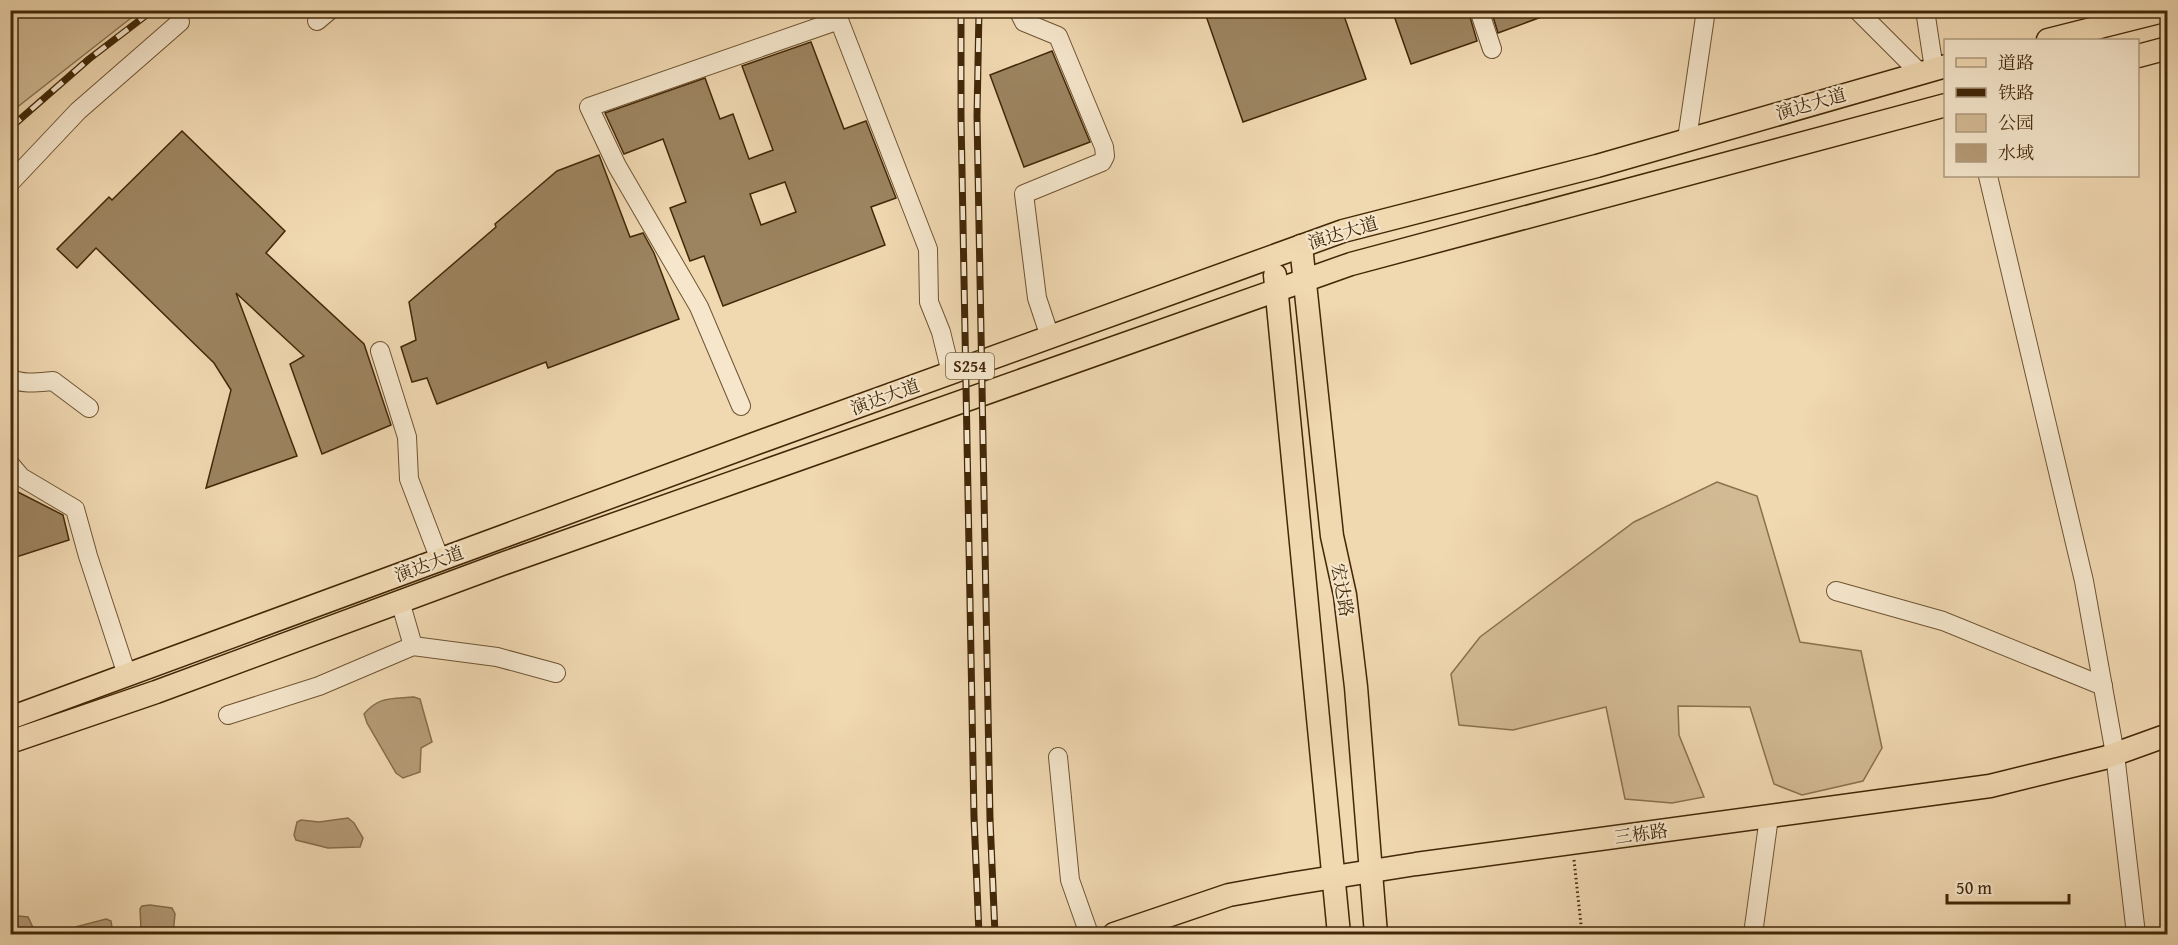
<svg xmlns="http://www.w3.org/2000/svg" width="2178" height="945" font-family="'Gentium Book Plus','Noto Serif SC',serif">
<rect width="100%" height="100%" fill="#f0d8b1"/>
<filter id="stains"><feTurbulence type="fractalNoise" baseFrequency=".00333" numOctaves="4"/><feColorMatrix values="0 0 0 0 .2 0 0 0 0 .09 0 0 0 0 .02 0 0 0 .5 -.17"/></filter>
<radialGradient id="worn" r=".72"><stop offset=".6" stop-color="#630" stop-opacity="0"/><stop offset="1" stop-color="#630" stop-opacity=".3"/></radialGradient>
<g fill="#d2ba94" stroke="#8a714e" stroke-width="1.5">
<polygon points="11,10 140,10 140,11 11,112"/>
<polygon points="1717,482 1757,496 1800,642 1861,651 1882,748 1863,781 1802,795 1774,784 1750,707 1678,706 1679,735 1704,797 1672,803 1625,799 1606,707 1513,730 1459,725 1451,674 1480,637 1634,522"/>
</g>
<g fill="#b59c78" stroke="#876e4b" stroke-width="1.5">
<path d="M414 697 420 699 432 742 421 748 420 772 403 778 396 773 367 723 364 714C379 696 392 699 414 697Z"/>
<polygon points="348,818 354,823 363,838 360,847 328,848 296,840 294,835 297,822 301,820 319,822"/>
<polygon points="150,905 172,908 175,914 173,934 145,934 141,930 140,909 142,906"/>
<path d="M18 916 28 917 36 934H14C13 927 11 921 18 916Z"/>
<polygon points="106,919 111,921 113,934 73,934 75,927"/>
</g>
<g fill="#9c8460" stroke="#422808" stroke-width="1.5" fill-rule="evenodd">
<polygon points="1204,10 1342,10 1366,79 1243,122"/>
<polygon points="1392,10 1468,10 1477,41 1411,64"/>
<polygon points="1491,10 1555,10 1555,12 1498,33"/>
<path d="M811 42 844 129 866 121 896 198 871 207 885 245 723 306 704 256 690 261 670 208 686 202 663 139 624 154 605 113 705 78 720 119 733 114 749 159 773 150 742 66ZM785 182 796 212 761 225 750 194Z"/>
<polygon points="1052,51 1090,142 1024,167 990,75"/>
<polygon points="182,131 285,231 266,253 364,344 391,425 322,454 290,364 304,356 236,293 297,456 206,488 231,390 214,363 96,248 77,268 57,249 109,197 112,200"/>
<polygon points="599,155 630,237 643,233 654,253 679,319 548,368 546,362 437,404 427,378 412,382 401,347 416,340 409,302 496,227 495,224 557,171"/>
<polygon points="10,488 63,515 69,540 10,559"/>
</g>
<g fill="none" stroke-linecap="round" stroke-linejoin="round">
<g stroke="#6e5432" stroke-width="20">
<g id="minor">
<polyline points="1018,10 1024,22 1058,36 1104,147 1105,156 1102,162 1024,194 1037,298 1050,337"/>
<polyline points="1479,10 1492,49"/>
<polyline points="1857,10 1920,73"/>
<polyline points="1925,10 1934,69"/>
<polyline points="317,21 330,10"/>
<polyline points="1687,139 1706,10"/>
<polyline points="1988,176 2084,581 2115,754 2136,934"/>
<polyline points="10,183 78,111 180,22"/>
<polyline points="380,351 407,437 409,479 440,560"/>
<path d="M10 378C22 385 40 382 53 381L89 408"/>
<polyline points="741,406 699,307 617,166 589,107 839,20 928,249 929,302 941,332 951,373"/>
<polyline points="10,464 21,477 75,509 88,556 127,675"/>
<polyline points="1836,591 1943,621 2103,686"/>
<polyline points="400,601 413,646"/>
<polyline points="228,715 319,686 413,646 497,657 556,673"/>
<polyline points="1058,757 1070,880 1089,934"/>
<polyline points="1753,934 1769,817"/>
</g>
</g>
<g stroke="#422808" stroke-width="25">
<g id="major">
<polyline points="2048,40 2167,10"/>
<polyline points="2138,56 2168,48"/>
<polyline points="1301,246 1332,536 1345,595 1356,687 1376,934"/>
<polyline points="1275,275 1339,934"/>
<polyline points="10,718 754,444 1343,231 1597,166 1946,66"/>
<polyline points="10,742 156,692 502,564 1351,264 1946,105"/>
<polyline points="1114,934 1229,895 1290,884 1416,864 1990,786 2104,758 2168,735"/>
</g>
</g>
<polyline stroke="#422808" stroke-width="3" stroke-dasharray="1.5 3" stroke-linecap="butt" points="1574,860 1582,934"/>
<use href="#minor" stroke="#f5e6cc" stroke-width="18"/>
<use href="#major" stroke="#f0d8b1" stroke-width="22"/>
<g stroke="#422808" stroke-width="7">
<g id="rail">
<polyline points="961,10 961,117 974,817 979,934"/>
<polyline points="979,10 977,116 990,819 995,934"/>
<polyline points="10,128 89,59 153,10"/>
</g>
</g>
<use href="#rail" stroke="#f5e6cc" stroke-width="4.5" stroke-dasharray="14" stroke-linecap="butt"/>
</g>
<g text-anchor="middle" stroke-width="4.5" stroke-linejoin="round" paint-order="stroke">
<rect fill="#f5e6cc" stroke="#786143" stroke-width="1.5" x="946" y="353" width="48" height="26" rx="4.5"/>
<g font-size="16" font-weight="bold" fill="#422808">
<text x="970" y="372">S254</text>
</g>
<g font-size="18" fill="#422808" stroke="#f5e6cc">
<text transform="translate(1811 104) rotate(-16)" y="6">演达大道</text>
<text transform="translate(1343 233) rotate(-17)" y="6">演达大道</text>
<text transform="translate(885 397) rotate(-20)" y="6">演达大道</text>
<text transform="translate(429 564) rotate(-20)" y="6">演达大道</text>
<text transform="translate(1342 590) rotate(80)" y="6">宏达路</text>
<text transform="translate(1641 834) rotate(-8)" y="6">三栋路</text>
</g>
</g>
<rect width="2178" height="945" fill="none" stroke="#f0d8b1" stroke-width="36"/>
<rect x="12" y="12" width="2154" height="921" fill="none" stroke="#422808" stroke-width="3"/>
<rect x="18" y="18" width="2142" height="909" fill="none" stroke="#422808" stroke-width="1.5"/>
<rect x="1944" y="39" width="195" height="138" fill="#f5e6cc" stroke="#ad9a7e" stroke-width="1.5"/>
<rect x="1956" y="58" width="30" height="9" fill="#f0d8b1" stroke="#ad9a7e" stroke-width="1.5"/>
<text x="1998" y="69" font-size="18" fill="#422808">道路</text>
<rect x="1956" y="88" width="30" height="9" fill="#422808" stroke="#ad9a7e" stroke-width="1.5"/>
<text x="1998" y="99" font-size="18" fill="#422808">铁路</text>
<rect x="1956" y="114" width="30" height="18" fill="#d2ba94" stroke="#ad9a7e" stroke-width="1.5"/>
<text x="1998" y="129" font-size="18" fill="#422808">公园</text>
<rect x="1956" y="144" width="30" height="18" fill="#b59c78" stroke="#ad9a7e" stroke-width="1.5"/>
<text x="1998" y="159" font-size="18" fill="#422808">水域</text>
<path d="M1947 894v9h122v-9" fill="none" stroke="#422808" stroke-width="3"/>
<text x="1956" y="894" font-size="18" fill="#422808" stroke="#f5e6cc" stroke-width="4.5" paint-order="stroke">50 m</text>
<rect width="100%" height="100%" filter="url(#stains)"/>
<rect width="100%" height="100%" fill="url(#worn)"/>
</svg>
